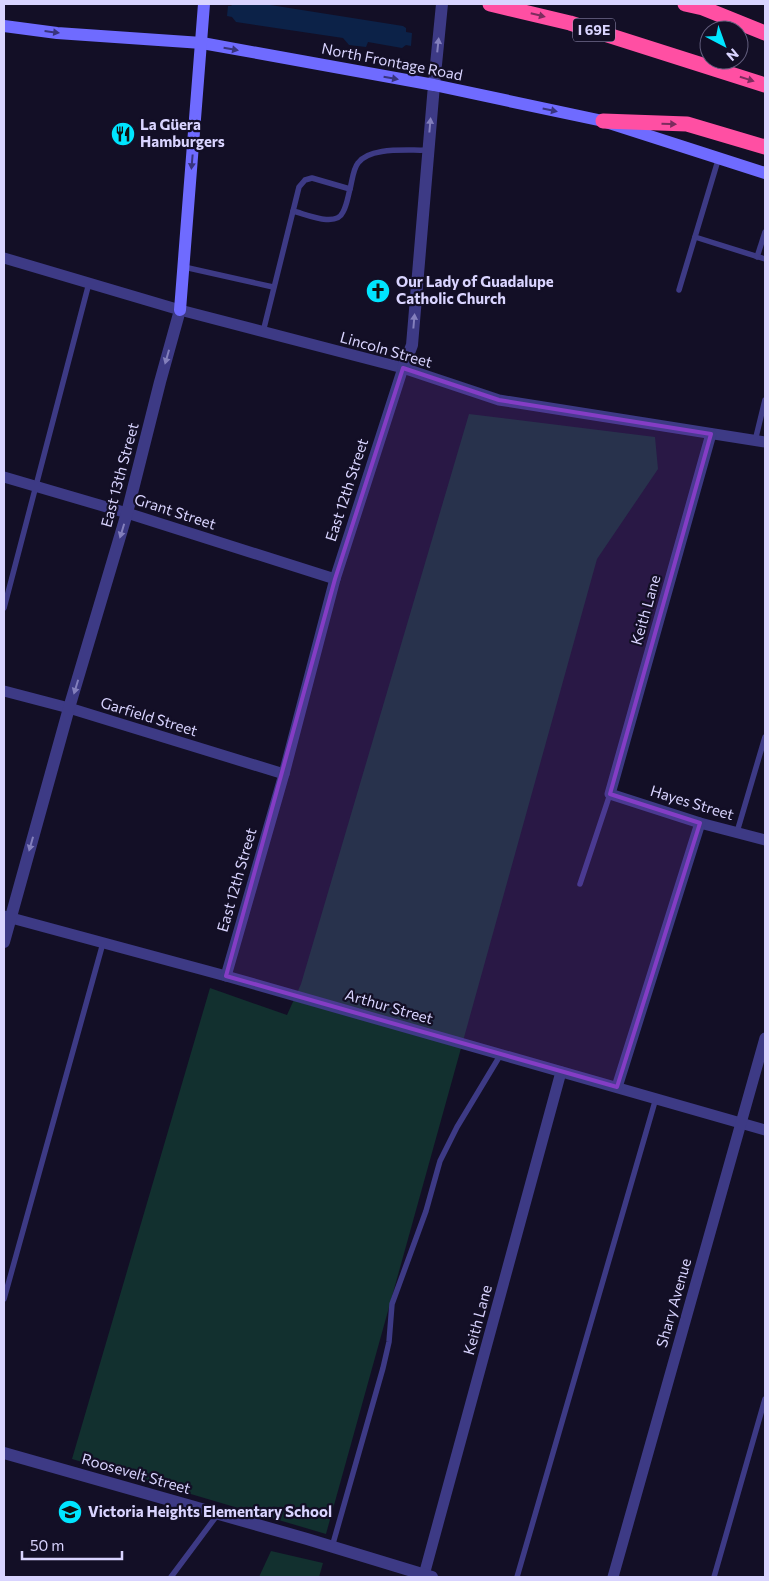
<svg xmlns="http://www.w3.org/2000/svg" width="769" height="1581" font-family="Commissioner,sans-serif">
<rect width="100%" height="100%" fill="#130f26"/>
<g fill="#12302f">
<polygon points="469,414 655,437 658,469 597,559 326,1534 72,1459 210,988 287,1015 301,984"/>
<polygon points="271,1551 323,1563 319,1577 259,1577"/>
</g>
<polygon fill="#0c2248" points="233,4 264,4 403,26 406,28 406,32 412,33 411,46 406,45 402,48 368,42 366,47 349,45 343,38 236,22 232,17 227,16 228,6 231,6"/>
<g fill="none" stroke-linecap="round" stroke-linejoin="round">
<g stroke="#3d3a85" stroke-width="5.5">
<path d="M293 211C306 214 336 228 343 212 347 205 348 196 350 189"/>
<polyline points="695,237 765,259"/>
<polyline points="757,257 765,232"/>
<polyline points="184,267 273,287"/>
<polyline points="679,290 719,157"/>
<path d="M263 332 299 187 305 180 312 178 350 189C352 182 353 169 358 163 370 146 409 151 428 150"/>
<polyline points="755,441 765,400"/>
<polyline points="4,608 89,283"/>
<polyline points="737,832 765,737"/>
<polyline points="580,884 610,794"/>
<polyline points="4,1299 103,943"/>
<polyline points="332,1547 383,1368 389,1342 392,1304 426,1211 440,1161 457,1127 501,1054"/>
<polyline points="171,1577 218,1514"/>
<polyline points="517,1577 656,1098"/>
<polyline points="714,1577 765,1399"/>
</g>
<g stroke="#3d3a85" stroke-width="11">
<polyline points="4,258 180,310 403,368 499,400 765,442"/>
<polyline points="711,434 610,794 700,823 765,840"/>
<polyline points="4,477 127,513 335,579"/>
<polyline points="4,691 69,708 284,774"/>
<polyline points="4,916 226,976 765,1130"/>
<polyline points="226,976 284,774 335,579 403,368"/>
<polyline points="617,1087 700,823"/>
<polyline points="424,1575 561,1072"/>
<polyline points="613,1577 765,1038"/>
</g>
<g stroke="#3d3a85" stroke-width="12">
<polyline points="403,368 412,345 434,85 442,4"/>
<polyline points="4,942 69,708 127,513 160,382 180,310"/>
<polyline points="4,1453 307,1539 432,1577"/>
</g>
<g stroke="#6f6bff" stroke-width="12">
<polyline points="4,26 57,33 202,43 434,85 603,121 765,173"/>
<polyline points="180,310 204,4"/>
</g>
<g stroke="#ff4fa3" stroke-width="15">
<polyline points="490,4 570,23 765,85"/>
<polyline points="685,4 703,8 765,33"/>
<polyline points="603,121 687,124 765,147"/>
</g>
</g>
<defs><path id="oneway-solid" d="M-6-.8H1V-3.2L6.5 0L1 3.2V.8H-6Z" transform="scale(1.25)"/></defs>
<g fill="#7d2c5e">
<use href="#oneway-solid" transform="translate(538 15) rotate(14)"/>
<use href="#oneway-solid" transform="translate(747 79) rotate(17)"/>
<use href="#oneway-solid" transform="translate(669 124) rotate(2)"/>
</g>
<g fill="#38347d">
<use href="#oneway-solid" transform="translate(52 32) rotate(7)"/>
<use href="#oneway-solid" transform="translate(231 49) rotate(10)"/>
<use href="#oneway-solid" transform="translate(391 78) rotate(10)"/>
<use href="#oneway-solid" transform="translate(550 110) rotate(12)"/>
<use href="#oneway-solid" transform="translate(192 162) rotate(95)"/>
</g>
<g fill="#837fbc">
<use href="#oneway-solid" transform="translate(438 45) rotate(-84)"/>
<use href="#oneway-solid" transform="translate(430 125) rotate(-85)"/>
<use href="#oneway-solid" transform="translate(414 321) rotate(-85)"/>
<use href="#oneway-solid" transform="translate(167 357) rotate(106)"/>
<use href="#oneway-solid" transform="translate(122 531) rotate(107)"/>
<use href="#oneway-solid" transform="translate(76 687) rotate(107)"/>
<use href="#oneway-solid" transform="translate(31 844) rotate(106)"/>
</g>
<path fill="#843dc5" fill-opacity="0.2" stroke="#843dc5" stroke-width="4" stroke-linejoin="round" d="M403 368 499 400 711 434 610 794 700 823 617 1087 226 976 335 579Z"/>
<defs>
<g id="restaurant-disc" transform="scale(1.25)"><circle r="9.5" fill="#00e5ff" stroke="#130f26"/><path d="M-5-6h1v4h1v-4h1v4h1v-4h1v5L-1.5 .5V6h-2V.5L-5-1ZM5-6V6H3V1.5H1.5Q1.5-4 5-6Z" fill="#111"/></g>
<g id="church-disc" transform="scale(1.25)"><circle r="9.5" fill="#00e5ff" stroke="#130f26"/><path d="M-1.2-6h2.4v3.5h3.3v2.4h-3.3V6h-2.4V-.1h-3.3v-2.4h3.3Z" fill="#111"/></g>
<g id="school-disc" transform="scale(1.25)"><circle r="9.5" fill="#00e5ff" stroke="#130f26"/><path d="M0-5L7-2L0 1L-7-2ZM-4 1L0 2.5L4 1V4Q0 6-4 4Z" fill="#111"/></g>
</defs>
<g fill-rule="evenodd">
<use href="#restaurant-disc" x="123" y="134"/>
<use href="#church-disc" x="378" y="291"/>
<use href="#school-disc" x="70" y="1512"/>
</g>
<g text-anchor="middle" stroke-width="4.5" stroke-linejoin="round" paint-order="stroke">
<rect fill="#130f26" stroke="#9e99be" stroke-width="1" x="573" y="18.5" width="42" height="23" rx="4"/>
<g font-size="14" font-weight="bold" fill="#d9d4ff">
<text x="594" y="35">I 69E</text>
</g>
<g font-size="15" fill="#d9d4ff" stroke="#130f26">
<text transform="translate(392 62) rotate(11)" y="5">North Frontage Road</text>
<text transform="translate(386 350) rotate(16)" y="5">Lincoln Street</text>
<text transform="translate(120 475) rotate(-75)" y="5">East 13th Street</text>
<text transform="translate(347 490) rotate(-72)" y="5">East 12th Street</text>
<text transform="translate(175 512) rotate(18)" y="5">Grant Street</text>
<text transform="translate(646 610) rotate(-74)" y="5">Keith Lane</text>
<text transform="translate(149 717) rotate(17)" y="5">Garfield Street</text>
<text transform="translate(692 803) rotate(17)" y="5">Hayes Street</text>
<text transform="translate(237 880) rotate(-74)" y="5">East 12th Street</text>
<text transform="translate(389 1007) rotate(16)" y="5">Arthur Street</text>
<text transform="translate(674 1303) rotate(-74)" y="5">Shary Avenue</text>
<text transform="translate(478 1320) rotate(-75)" y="5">Keith Lane</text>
<text transform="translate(136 1474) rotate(16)" y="5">Roosevelt Street</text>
</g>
<g font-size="15" font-weight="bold" fill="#d9d4ff" stroke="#130f26" text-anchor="start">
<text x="140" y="130">La Güera<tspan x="140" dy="17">Hamburgers</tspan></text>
<text x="396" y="287">Our Lady of Guadalupe<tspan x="396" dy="17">Catholic Church</tspan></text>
<text x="88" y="1517">Victoria Heights Elementary School</text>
</g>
</g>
<rect width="769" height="1581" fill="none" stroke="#d9d4ff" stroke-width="10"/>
<g transform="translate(724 45) rotate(139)"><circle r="24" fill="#130f26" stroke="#625e7d"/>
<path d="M0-4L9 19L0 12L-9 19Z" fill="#00e5ff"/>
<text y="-8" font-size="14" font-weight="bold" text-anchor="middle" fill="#d9d4ff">N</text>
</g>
<path d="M22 1551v8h100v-8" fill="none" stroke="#d9d4ff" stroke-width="2.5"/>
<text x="30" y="1551" font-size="15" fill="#d9d4ff" stroke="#130f26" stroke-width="4" paint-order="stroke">50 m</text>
</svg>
